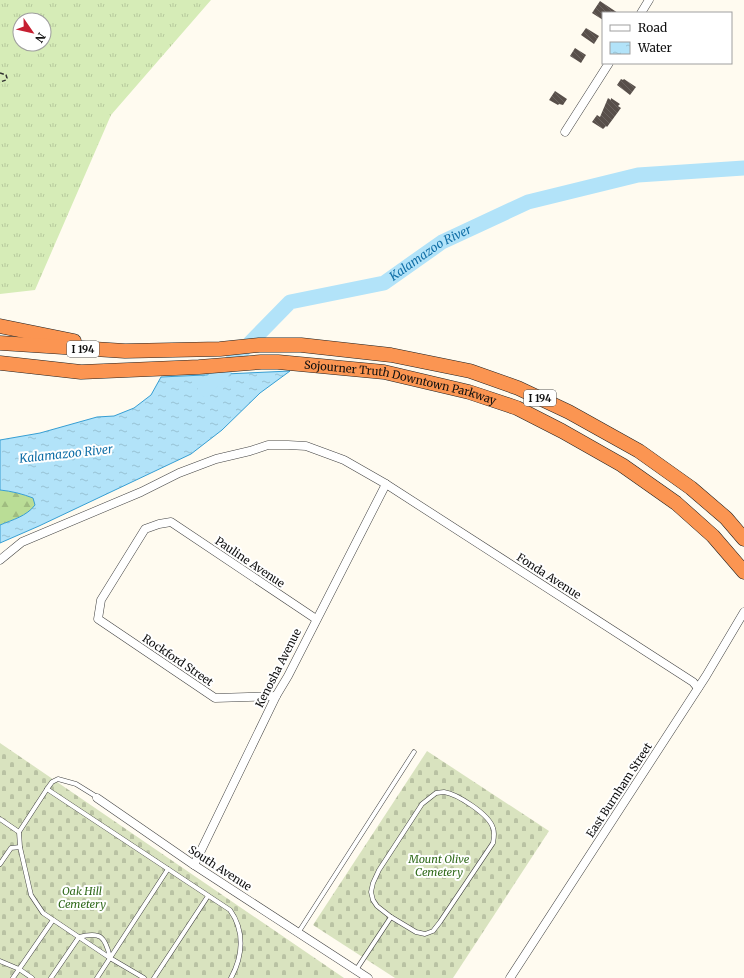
<svg xmlns="http://www.w3.org/2000/svg" width="744" height="978" font-family="Merriweather,serif">
<defs>
<pattern id="grass-tufts" width="24" height="20" patternUnits="userSpaceOnUse"><rect width="24" height="20" fill="#d6ecb7"/><path d="M3 7l-1-3M5 7V3M7 7l1-3M15 17l-1-3M17 17v-4M19 17l1-3" fill="none" stroke="#b6c99c"/></pattern>
<pattern id="forest-firs" width="22" height="20" patternUnits="userSpaceOnUse"><rect width="22" height="20" fill="#badd96"/><path d="M5 1l3.5 6h-7zM16 11l3.5 6h-7z" fill="#9fbc80"/></pattern>
<pattern id="cemetery-stones" width="16" height="16" patternUnits="userSpaceOnUse"><rect width="16" height="16" fill="#d9e3bf"/><path d="M2 7V4a2 2 0 0 1 4 0v3zM10 15v-3a2 2 0 0 1 4 0v3z" fill="#b9c2a3"/></pattern>
<pattern id="water-ripples" width="26" height="14" patternUnits="userSpaceOnUse"><rect width="26" height="14" fill="#b2e3f9"/><path d="M2 4q2-2 4 0t4 0M15 11q2-2 4 0t4 0" fill="none" stroke="#98c2d4"/></pattern>
<pattern id="building-back-hatch" width="6" height="6" patternUnits="userSpaceOnUse"><rect width="6" height="6" fill="#584f4a"/><path d="M-1 5l2 2M0 0l6 6M5-1l2 2" fill="none" stroke="#6b6460"/></pattern>
</defs>
<rect width="100%" height="100%" fill="#fffbf0"/>
<path fill="url(#grass-tufts)" fill-rule="evenodd" d="M0 0H211L111 115 35 290 0 294ZM20 20H44V44H20Z"/>
<path fill="url(#forest-firs)" d="M0 490C11 491 23 494 33 498L36 505C27 516 12 520 0 525Z"/>
<g fill="url(#cemetery-stones)">
<polygon points="0,743 344,978 0,978"/>
<polygon points="427,751 549,831 453,978 395,978 313,925"/>
</g>
<path fill="url(#water-ripples)" stroke="#369ed3" d="M290 371 260 393 222 430 191 454 39 526 0 543V525C12 520 27 516 35 505L33 498C23 494 11 491 0 490V440L40 433 97 417 114 416 134 408 151 395 161 377Z"/>
<g fill="none" stroke-linecap="round" stroke-linejoin="round">
<path stroke="#b2e3f9" stroke-width="15" id="s1" d="M205 389 290 302 384 283 442 242 528 202 638 175 744 168"/>
</g>
<g fill="url(#building-back-hatch)">
<polygon points="600,1 618,13 603,13 603,20 592,13"/>
<polygon points="586,28 599,36 594,44 581,35"/>
<polygon points="575,48 586,55 581,63 570,56"/>
<polygon points="621,79 623,80 624,79 636,87 630,95 617,85"/>
<polygon points="555,91 567,99 563,105 559,104 558,105 549,100"/>
<polygon points="608,98 611,100 611,98 620,104 618,106 621,108 607,127 606,126 603,129 592,122 597,115 600,117"/>
</g>
<g fill="none" stroke-linecap="round" stroke-linejoin="round">
<g stroke="#424242" stroke-width="5">
<g id="service">
<path d="M47 789 230 910C245 931 243 956 231 978"/>
<path d="M444 792C457 794 489 814 493 828 495 833 494 838 493 843L440 922 433 931 425 934 416 932 391 917 377 906 373 900 371 892 373 883 379 870 422 804 436 793Z"/>
<polyline points="0,819 19,832 20,847 31,895 43,913 110,958 144,978"/>
<polyline points="19,832 47,789 52,782 58,779 76,784 97,797"/>
<polyline points="0,864 11,848 20,847"/>
<polyline points="298,933 414,752"/>
<polyline points="0,961 19,969 32,978"/>
<polyline points="356,970 391,917"/>
<polyline points="13,978 53,920"/>
<path d="M51 978 79 937C101 931 105 937 110 957"/>
<polyline points="97,978 168,869"/>
<polyline points="154,978 208,896"/>
</g>
</g>
<g stroke="#424242" stroke-width="9">
<g id="minor">
<polyline points="641,13 649,0"/>
<polyline points="565,132 609,63"/>
<polyline points="0,560 22,542 141,492 179,473 216,459 250,451 268,445 288,445 306,446 344,460 386,484 693,682 698,688"/>
<polyline points="276,696 215,698 98,619 101,600 145,529 159,524 171,522 316,619"/>
<polyline points="97,798 194,865 368,978"/>
<polyline points="194,865 276,696 288,676 386,484"/>
<polyline points="510,978 706,676 744,612"/>
</g>
</g>
<g stroke="#202020" stroke-width="15">
<g id="motorway">
<polyline points="0,326 74,341"/>
<polyline points="0,343 125,351 220,349 259,345 301,345 391,355 470,371 518,388 569,412 639,451 691,488 726,518 744,539"/>
<path id="s2" d="M0 363 81 372 199 367 261 362H278L384 372 469 392 517 408 562 431 622 465 676 503 713 536 744 572"/>
</g>
</g>
<polyline stroke="#313131" stroke-width="1.5" stroke-dasharray="4 2" stroke-linecap="butt" points="0,73 6,75 7,78 6,80 0,82"/>
<use href="#service" stroke="#fff" stroke-width="4"/>
<use href="#minor" stroke="#fff" stroke-width="8"/>
<use href="#motorway" stroke="#fb9552" stroke-width="14"/>
</g>
<g text-anchor="middle" stroke-width="4" stroke-linejoin="round" paint-order="stroke">
<g fill="#fff" stroke="#575757" stroke-width="1">
<rect x="67" y="341" width="32" height="16" rx="3"/>
<rect x="524" y="390" width="32" height="16" rx="3"/>
</g>
<g font-size="10" font-weight="bold" fill="#0f0f0f">
<text x="83" y="353">I 194</text>
<text x="540" y="402">I 194</text>
</g>
<g font-size="11" fill="#0f0f0f" stroke="#fff">
<text dy="4" stroke="none"><textPath href="#s2" startOffset="403">Sojourner Truth Downtown Parkway</textPath></text>
<text transform="translate(250 562) rotate(34)" y="4">Pauline Avenue</text>
<text transform="translate(549 576) rotate(33)" y="4">Fonda Avenue</text>
<text transform="translate(178 660) rotate(34)" y="4">Rockford Street</text>
<text transform="translate(278 668) rotate(-63)" y="4">Kenosha Avenue</text>
<text transform="translate(619 790) rotate(-57)" y="4">East Burnham Street</text>
<text transform="translate(220 868) rotate(33)" y="4">South Avenue</text>
</g>
<g font-size="11" font-style="italic" fill="#306a1b" stroke="#fff">
<text x="439" y="863">Mount Olive<tspan x="439" dy="13">Cemetery</tspan></text>
<text x="82" y="895">Oak Hill<tspan x="82" dy="13">Cemetery</tspan></text>
</g>
<g font-size="12" font-style="italic" fill="#116fa7" stroke="#fff">
<text dy="4" stroke="none"><textPath href="#s1" startOffset="273">Kalamazoo River</textPath></text>
<text transform="translate(66 454) rotate(-6)" y="4">Kalamazoo River</text>
</g>
</g>
<rect x="602" y="12" width="130" height="52" fill="#ffffff" stroke="#9f9f9f"/>
<rect x="610" y="25" width="20" height="6" fill="#ffffff" stroke="#9f9f9f"/>
<text x="638" y="32" font-size="12" fill="#0f0f0f">Road</text>
<rect x="610" y="42" width="20" height="12" fill="url(#water-ripples)" stroke="#9f9f9f"/>
<text x="638" y="52" font-size="12" fill="#0f0f0f">Water</text>
<g transform="translate(32 32) rotate(124)"><circle r="19" fill="#ffffff" stroke="#9f9f9f"/>
<path d="M0-3L7 15L0 10L-7 15Z" fill="#c61f31"/>
<text y="-6" font-size="11" font-weight="bold" text-anchor="middle" fill="#0f0f0f">N</text>
</g>
</svg>
